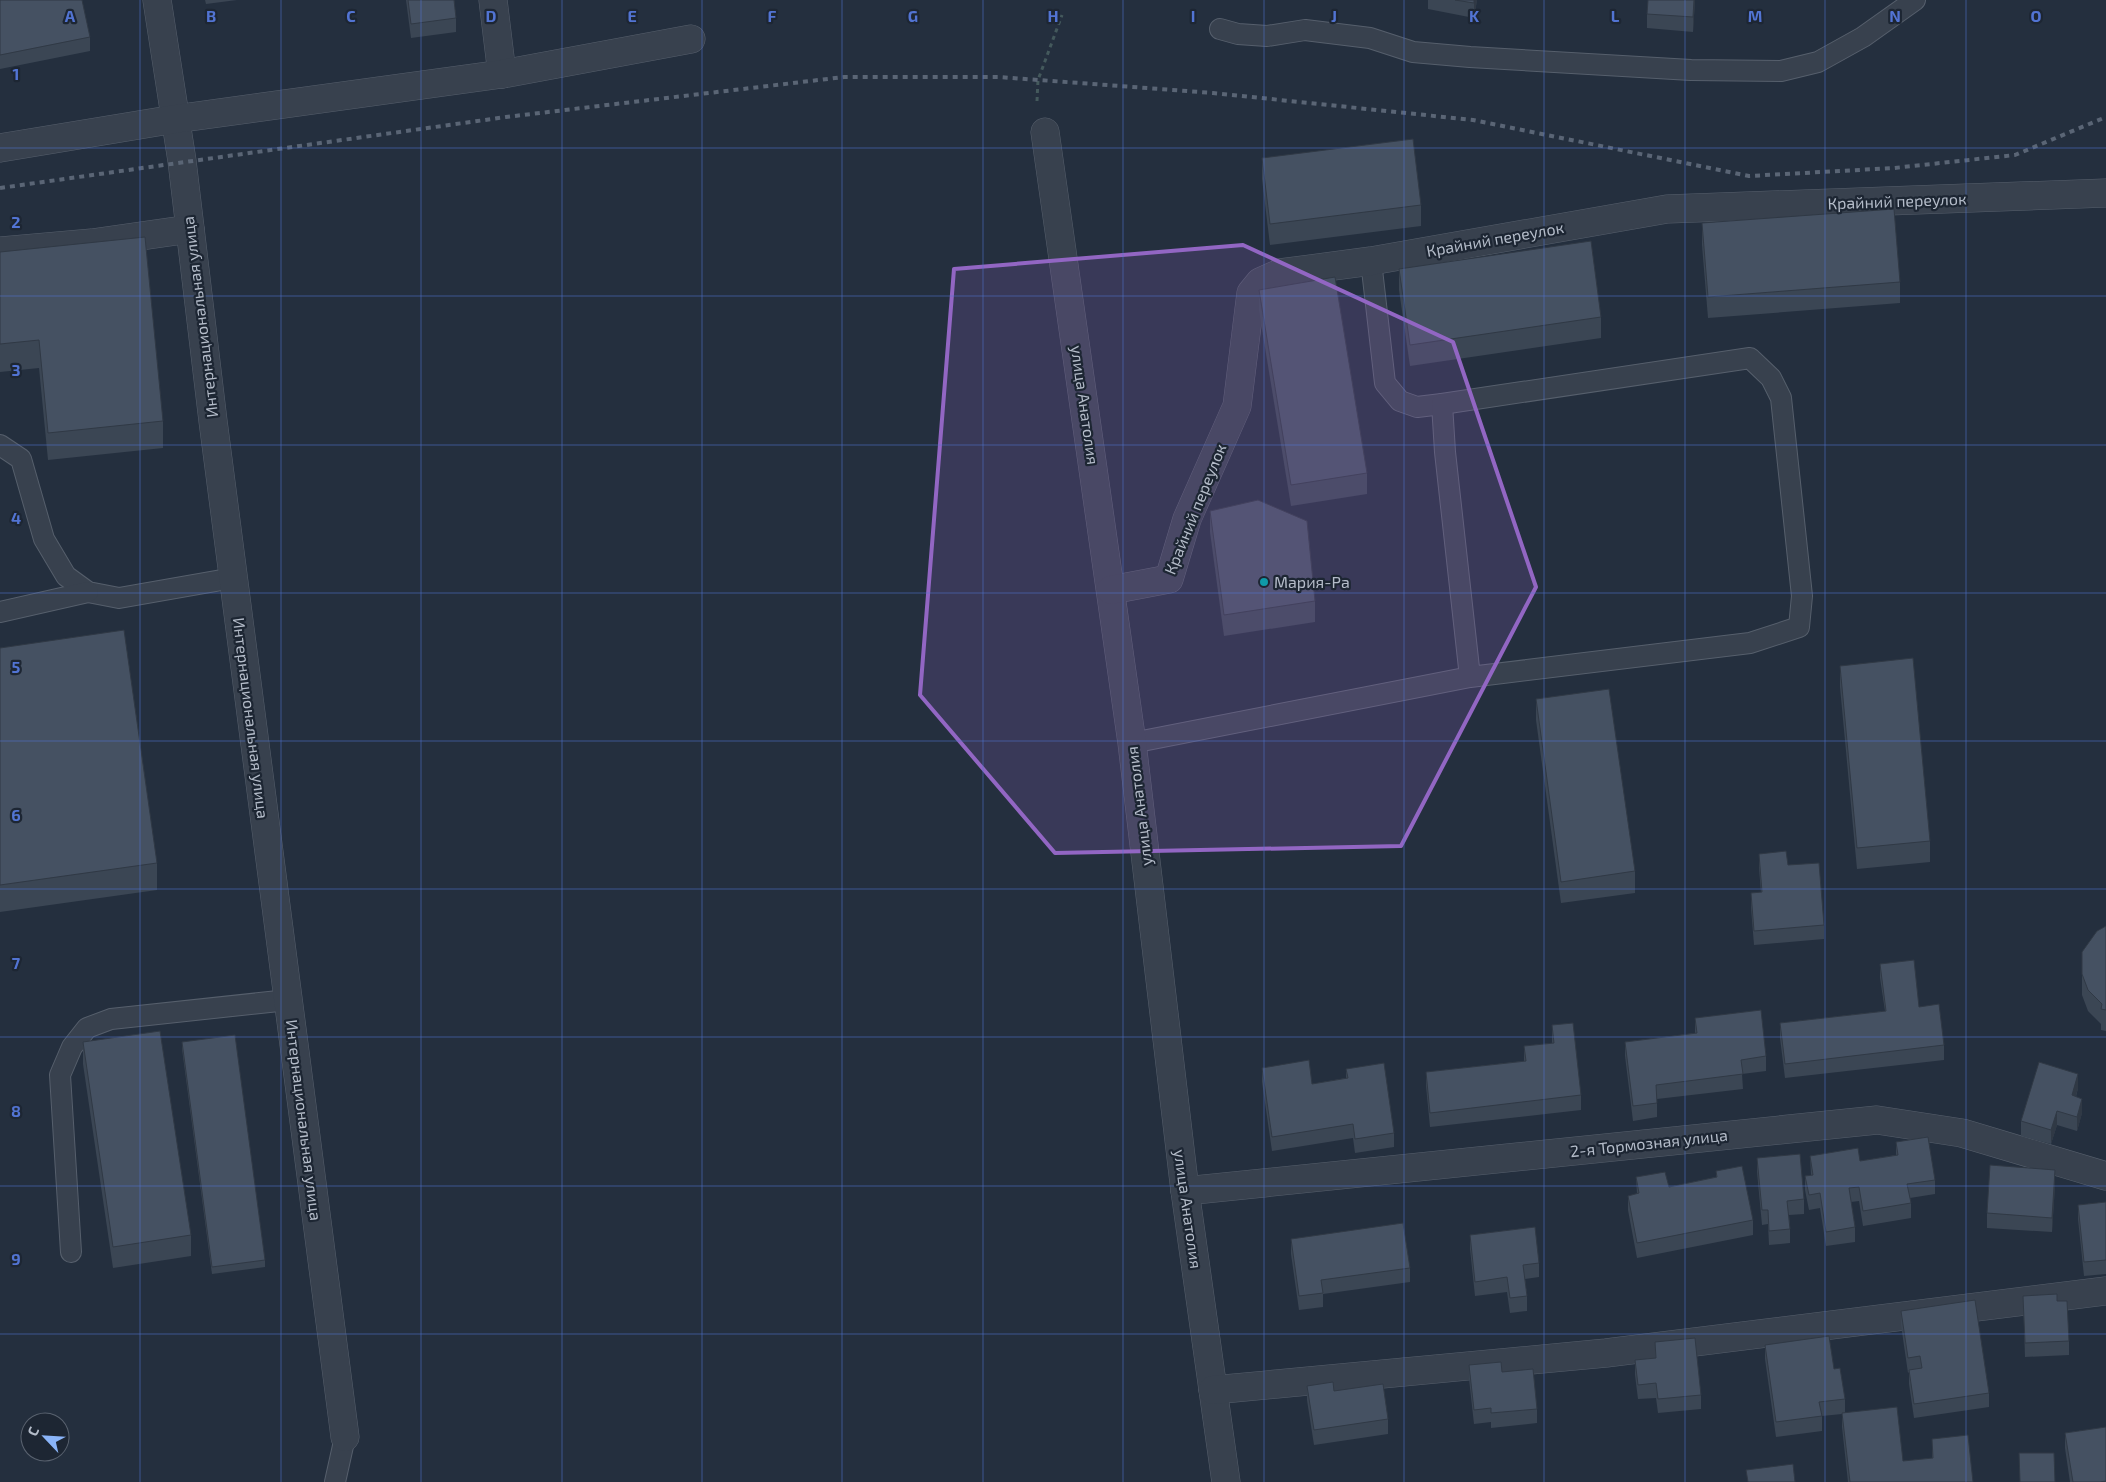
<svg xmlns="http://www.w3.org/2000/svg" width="2106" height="1482" font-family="'Exo 2',sans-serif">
<rect width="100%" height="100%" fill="#242f3e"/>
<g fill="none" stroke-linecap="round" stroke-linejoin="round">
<g stroke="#565f6c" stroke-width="22">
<g id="lane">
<polyline points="1220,29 1238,34 1267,36 1305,30 1370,38 1413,52 1470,57 1691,70 1781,71 1818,62 1863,37 1915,0"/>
<polyline points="1371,261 1385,383 1400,401 1417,407 1442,404"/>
<polyline points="0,445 21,459 44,539 66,576 88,592 119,598 233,578"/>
<polyline points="0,612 88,592"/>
<polyline points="1132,743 1470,677 1750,643 1799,627 1802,596 1781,398 1771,378 1750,358 1442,404 1445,452 1470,677"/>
<polyline points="71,1252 60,1075 72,1047 87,1028 111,1019 288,1000"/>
<polyline points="335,1482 345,1437"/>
</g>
</g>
<g stroke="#565f6c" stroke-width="29">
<g id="street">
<polyline points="157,0 182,161 213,421 345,1437"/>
<polyline points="493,0 502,74"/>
<polyline points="1045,132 1132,743 1185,1191 1226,1482"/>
<polyline points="0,148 175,119 502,74 691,39"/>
<polyline points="0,251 92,243 190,229"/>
<polyline points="1111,590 1169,579 1187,519 1237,406 1251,293 1260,282 1280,273 1371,261 1667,209 2106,193"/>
<polyline points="1185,1191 1877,1120 1962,1133 2106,1176"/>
<polyline points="1213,1390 1606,1353 2106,1291"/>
</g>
</g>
<polyline stroke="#44595c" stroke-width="3" stroke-dasharray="4 4" stroke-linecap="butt" points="1037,101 1038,80 1062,15"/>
<use href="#lane" stroke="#38414e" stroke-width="20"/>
<use href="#street" stroke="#38414e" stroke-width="28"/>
<polyline stroke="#5a6575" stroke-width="4" stroke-dasharray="5 5" stroke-linecap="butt" points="0,188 506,117 844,77 999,77 1213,93 1473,120 1749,176 1894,168 2015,155 2106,117"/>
</g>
<g fill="#3b4654">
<polygon points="0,0 90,37 90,51 0,69"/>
<polygon points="205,0 237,0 206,4"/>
<polygon points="406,0 454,0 456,18 456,32 411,38"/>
<polygon points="1428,0 1477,0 1474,18 1428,9"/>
<polygon points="1695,0 1693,32 1647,28 1647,14"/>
<polygon points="1262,158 1421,205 1421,226 1270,245 1262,179"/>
<polygon points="1702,223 1900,282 1900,303 1708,318 1702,245"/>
<polygon points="0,252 163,421 163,448 48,460 39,368 0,372"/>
<polygon points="1399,269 1601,317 1601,338 1410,366 1399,290"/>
<polygon points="1259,290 1367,473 1367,494 1291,506 1259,311"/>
<polygon points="1210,511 1315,601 1315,622 1224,636 1210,532"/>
<polygon points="0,648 157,863 157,890 0,912"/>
<polygon points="1840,666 1930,841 1930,862 1857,869 1840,687"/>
<polygon points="1536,699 1635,871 1635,893 1561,903 1536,720"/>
<polygon points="1759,854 1788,865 1824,925 1824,939 1754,945 1751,908 1751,893 1761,893 1759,868"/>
<polygon points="2106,926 2106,1031 2101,1030 2101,1024 2088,1011 2082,995 2082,974"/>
<polygon points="1880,964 1919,1007 1944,1045 1944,1060 1785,1078 1780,1038 1780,1023 1885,1011 1880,978"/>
<polygon points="1695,1018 1766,1056 1766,1071 1742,1074 1743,1089 1657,1099 1657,1117 1633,1121 1625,1056 1625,1042 1695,1033"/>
<polygon points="1552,1025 1581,1095 1581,1110 1430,1127 1426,1086 1426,1072 1524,1061 1524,1046 1552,1043"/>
<polygon points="83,1042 191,1235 191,1256 113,1268 83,1064"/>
<polygon points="182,1042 265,1260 265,1267 212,1274 182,1049"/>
<polygon points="1262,1068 1312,1084 1346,1078 1346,1069 1394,1133 1394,1147 1355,1153 1353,1138 1272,1151 1262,1082"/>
<polygon points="2078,1088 2076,1097 2082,1113 2077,1131 2057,1125 2051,1144 2021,1136 2021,1121"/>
<polygon points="1896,1142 1935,1180 1935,1194 1910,1198 1911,1203 1911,1218 1863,1226 1859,1201 1851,1202 1855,1227 1855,1242 1826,1246 1820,1208 1809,1210 1805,1190 1805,1176 1811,1175 1810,1156 1860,1161 1896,1155"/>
<polygon points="1757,1158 1804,1199 1804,1214 1789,1215 1790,1229 1790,1243 1769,1245 1768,1224 1762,1225 1757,1172"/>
<polygon points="1716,1171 1753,1220 1753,1235 1637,1258 1628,1210 1628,1196 1637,1194 1636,1177 1669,1187 1716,1177"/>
<polygon points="2055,1185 2052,1232 1987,1228 1987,1213"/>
<polygon points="2106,1202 2106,1274 2084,1276 2078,1219 2078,1205"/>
<polygon points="1470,1235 1539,1263 1539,1277 1525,1279 1527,1296 1527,1311 1510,1313 1507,1292 1475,1296 1470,1249"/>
<polygon points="1291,1239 1410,1268 1410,1282 1323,1294 1323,1307 1299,1310 1291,1254"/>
<polygon points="2023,1296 2057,1301 2069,1341 2069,1355 2025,1357"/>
<polygon points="1901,1311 1989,1393 1989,1407 1914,1418 1909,1384 1909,1372 1908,1373 1901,1325"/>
<polygon points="1655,1342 1701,1395 1701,1409 1658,1413 1656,1398 1638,1399 1635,1375 1635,1360 1655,1358"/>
<polygon points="1765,1345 1834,1369 1845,1399 1845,1413 1903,1461 1932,1458 1932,1439 1973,1482 1848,1482 1842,1427 1842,1414 1822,1416 1822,1431 1776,1437 1765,1359"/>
<polygon points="1469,1365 1502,1372 1537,1409 1537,1423 1491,1428 1491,1422 1474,1424 1469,1379"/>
<polygon points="1307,1386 1334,1391 1388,1419 1388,1434 1314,1445 1307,1400"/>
<polygon points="2106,1427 2106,1482 2070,1482 2065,1448 2065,1433"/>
</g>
<g fill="#303945">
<polygon points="1474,0 1477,0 1474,18"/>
<polygon points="1694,0 1695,0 1693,32 1693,17"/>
<polygon points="2078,1074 2078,1088 2072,1110 2072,1095"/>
<polygon points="2082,1099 2082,1113 2077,1131 2077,1117"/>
<polygon points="2057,1111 2057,1125 2051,1144 2051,1130"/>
<polygon points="2055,1170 2055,1185 2052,1232 2052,1218"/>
</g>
<g fill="#455162" stroke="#303945">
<polygon points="0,0 82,0 90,37 0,55"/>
<polygon points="408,0 454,0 456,18 411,24"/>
<polygon points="1455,0 1474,0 1474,3"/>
<polygon points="1648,0 1694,0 1693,17 1647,14"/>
<polygon points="1413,139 1421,205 1270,224 1262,158"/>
<polygon points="1894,209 1900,282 1708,297 1702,223"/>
<polygon points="145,237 163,421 48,433 39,340 0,344 0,252"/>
<polygon points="1591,241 1601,317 1410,345 1399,269"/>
<polygon points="1335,277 1367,473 1291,485 1259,290"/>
<polygon points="1258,500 1307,521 1315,601 1224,615 1210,511"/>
<polygon points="124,630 157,863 0,885 0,648"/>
<polygon points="1913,658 1930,841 1857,848 1840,666"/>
<polygon points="1609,689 1635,871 1561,882 1536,699"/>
<polygon points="1786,851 1788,865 1819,863 1824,925 1754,931 1751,893 1762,892 1759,854"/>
<polygon points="2106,926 2106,1010 2101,1009 2102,1004 2088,990 2082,974 2082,952 2097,931"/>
<polygon points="1914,960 1919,1007 1939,1004 1944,1045 1785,1064 1780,1023 1886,1011 1880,964"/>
<polygon points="1761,1010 1766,1056 1741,1060 1743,1074 1656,1085 1657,1103 1633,1106 1625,1042 1697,1033 1695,1018"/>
<polygon points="1573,1023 1581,1095 1430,1113 1426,1072 1526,1061 1524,1046 1554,1043 1552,1025"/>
<polygon points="160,1031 191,1235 113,1247 83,1042"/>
<polygon points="235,1035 265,1260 212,1267 182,1042"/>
<polygon points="1309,1060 1312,1084 1348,1078 1346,1069 1384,1063 1394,1133 1355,1139 1353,1124 1272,1137 1262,1068"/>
<polygon points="2039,1062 2078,1074 2072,1095 2082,1099 2077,1117 2057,1111 2051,1130 2021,1121"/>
<polygon points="1928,1137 1935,1180 1907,1184 1911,1203 1863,1211 1859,1187 1849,1188 1855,1227 1826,1232 1820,1193 1809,1195 1805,1176 1813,1175 1810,1156 1858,1148 1860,1161 1898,1155 1896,1142"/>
<polygon points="1800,1154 1804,1199 1787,1201 1790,1229 1769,1231 1768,1210 1762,1210 1757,1158"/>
<polygon points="1990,1165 2055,1170 2052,1218 1987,1213"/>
<polygon points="1742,1166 1753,1220 1637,1243 1628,1196 1639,1193 1636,1177 1665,1172 1669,1187 1717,1177 1716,1171"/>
<polygon points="2106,1202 2106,1260 2084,1262 2078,1205"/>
<polygon points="1403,1223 1410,1268 1321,1280 1323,1293 1299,1296 1291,1239"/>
<polygon points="1535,1227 1539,1263 1523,1265 1527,1296 1510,1298 1507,1277 1475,1282 1470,1235"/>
<polygon points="2057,1294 2057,1301 2067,1301 2069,1341 2025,1343 2023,1296"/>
<polygon points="1975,1300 1989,1393 1914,1404 1909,1370 1922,1368 1920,1356 1908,1358 1901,1311"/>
<polygon points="1829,1336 1834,1369 1840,1368 1845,1399 1819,1402 1822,1416 1776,1422 1765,1345"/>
<polygon points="1695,1338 1701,1395 1658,1399 1656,1383 1638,1385 1635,1360 1656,1358 1655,1342"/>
<polygon points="1501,1362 1502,1372 1533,1369 1537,1409 1491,1413 1491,1408 1474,1410 1469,1365"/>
<polygon points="1333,1382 1334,1391 1383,1384 1388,1419 1314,1430 1307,1386"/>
<polygon points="1897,1407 1903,1461 1933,1458 1932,1439 1968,1435 1973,1482 1850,1482 1842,1413"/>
<polygon points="2106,1427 2106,1481 2100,1482 2073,1482 2065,1433"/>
<polygon points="2019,1453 2054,1453 2055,1482 2020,1482"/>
<polygon points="1793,1464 1795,1482 1748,1482 1746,1470"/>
</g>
<path fill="#9266c3" fill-opacity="0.2" stroke="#9266c3" stroke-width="4" stroke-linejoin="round" d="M1243 245 1453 342 1536 587 1401 846 1055 853 920 695 954 269Z"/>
<path fill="none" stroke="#5274d3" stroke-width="1" stroke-opacity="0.55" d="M140 0V1482M281 0V1482M421 0V1482M562 0V1482M702 0V1482M842 0V1482M983 0V1482M1123 0V1482M1264 0V1482M1404 0V1482M1544 0V1482M1685 0V1482M1825 0V1482M1966 0V1482M0 148H2106M0 296H2106M0 445H2106M0 593H2106M0 741H2106M0 889H2106M0 1037H2106M0 1186H2106M0 1334H2106"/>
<circle fill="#0f9aa8" stroke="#1d2633" stroke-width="2" cx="1264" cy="582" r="5"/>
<g text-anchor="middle" stroke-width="4.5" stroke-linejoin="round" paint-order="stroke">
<g font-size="16" fill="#b4bcc9" stroke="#1d2633">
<text transform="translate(1897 201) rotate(-2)" y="6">Крайний переулок</text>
<text transform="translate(1495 239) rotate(-10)" y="6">Крайний переулок</text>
<text transform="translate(200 317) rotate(-97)" y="6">Интернациональная улица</text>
<text transform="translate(1085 405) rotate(82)" y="6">улица Анатолия</text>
<text transform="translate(1195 509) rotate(-68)" y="6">Крайний переулок</text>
<text transform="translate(251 718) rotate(83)" y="6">Интернациональная улица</text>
<text transform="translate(1139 806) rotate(-97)" y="6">улица Анатолия</text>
<text transform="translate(304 1120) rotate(83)" y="6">Интернациональная улица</text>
<text transform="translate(1649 1143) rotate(-6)" y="6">2-я Тормозная улица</text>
<text transform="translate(1188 1209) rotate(82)" y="6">улица Анатолия</text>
</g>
<g font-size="16" fill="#b4bcc9" stroke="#1d2633" text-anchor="start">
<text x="1274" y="588">Мария-Ра</text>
</g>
</g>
<g font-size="16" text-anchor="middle" font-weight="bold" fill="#5274d3" stroke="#1d2633" stroke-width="4.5" stroke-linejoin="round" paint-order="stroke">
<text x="70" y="22">A</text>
<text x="211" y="22">B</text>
<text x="351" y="22">C</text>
<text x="491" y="22">D</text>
<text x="632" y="22">E</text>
<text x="772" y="22">F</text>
<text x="913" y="22">G</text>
<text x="1053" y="22">H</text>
<text x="1193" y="22">I</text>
<text x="1334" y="22">J</text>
<text x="1474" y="22">K</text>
<text x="1615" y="22">L</text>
<text x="1755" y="22">M</text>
<text x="1895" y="22">N</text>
<text x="2036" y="22">O</text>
<text x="16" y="80">1</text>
<text x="16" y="228">2</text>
<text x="16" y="376">3</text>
<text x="16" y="524">4</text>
<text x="16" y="673">5</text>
<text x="16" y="821">6</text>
<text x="16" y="969">7</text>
<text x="16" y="1117">8</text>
<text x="16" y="1265">9</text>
</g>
<g transform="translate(45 1437) rotate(295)"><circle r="24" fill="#1d2633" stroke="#59626f"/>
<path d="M0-4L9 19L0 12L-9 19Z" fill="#8ab4f8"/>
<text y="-8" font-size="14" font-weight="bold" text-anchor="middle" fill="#b4bcc9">С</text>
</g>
</svg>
